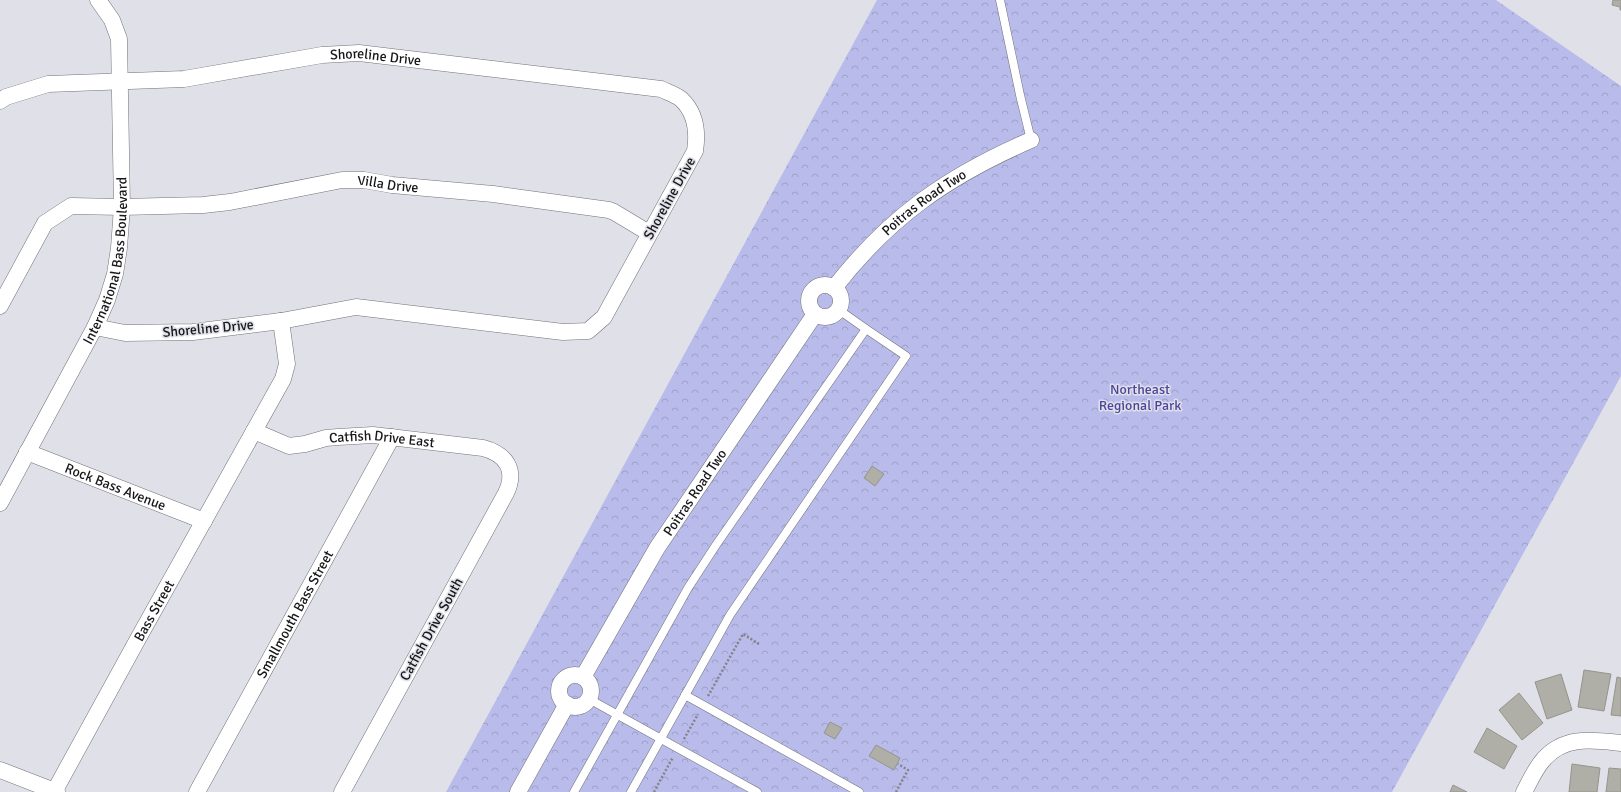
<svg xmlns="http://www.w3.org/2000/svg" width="1621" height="792" font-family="Signika,sans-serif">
<defs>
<pattern id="park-crowns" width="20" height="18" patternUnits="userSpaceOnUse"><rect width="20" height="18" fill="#b9bbeb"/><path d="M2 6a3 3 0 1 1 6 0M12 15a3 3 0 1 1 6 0" fill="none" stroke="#9ea0c9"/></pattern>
</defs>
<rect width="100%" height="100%" fill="#e0e0e9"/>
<polygon fill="url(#park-crowns)" points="877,0 1496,0 1621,86 1621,376 1392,792 446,792"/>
<g fill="#b0afa7" stroke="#95948c">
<polygon points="1613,0 1621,0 1621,10 1620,10 1620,7 1612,5"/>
<polygon points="872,466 884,474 875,486 864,478"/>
<polygon points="1584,670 1611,674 1604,711 1578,707"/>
<polygon points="1561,674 1572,710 1547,719 1535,682"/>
<polygon points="1617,677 1621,678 1621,716 1611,715"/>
<polygon points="1519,693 1543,723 1522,740 1499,710"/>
<polygon points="830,722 842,728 835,739 824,733"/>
<polygon points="1487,728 1517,746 1504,769 1474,752"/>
<polygon points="876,745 900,758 894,770 869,756"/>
<polygon points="1572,764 1600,768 1597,792 1569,792"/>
<polygon points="1609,768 1621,769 1621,792 1606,792"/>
<polygon points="1453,785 1467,792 1450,792"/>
</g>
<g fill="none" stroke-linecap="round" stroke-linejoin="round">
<g stroke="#717279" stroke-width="9">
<g id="service">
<polyline points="1000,0 1020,95 1031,140"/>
<polyline points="685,695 859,792"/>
<polyline points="589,699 757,792"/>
<polyline points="574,792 688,588 716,545 866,329 839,310"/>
<polyline points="631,792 730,615 906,356 866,329"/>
</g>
</g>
<g stroke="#717279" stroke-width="17">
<g id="minor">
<path id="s1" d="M0 101 6 97 48 84 184 79 322 55 359 53 661 89C667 92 676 95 681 99 696 113 698 132 695 151L604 317 588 331 563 332 356 307 281 321 193 332 125 333 95 327"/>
<circle cx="825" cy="301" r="16"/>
<path id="s2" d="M834 288C890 216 948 176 1031 140"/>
<path id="s3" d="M0 306 45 223 71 206 122 207 203 205 230 202 342 180H364L392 185 493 194 609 210 614 212 649 233"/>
<path id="s4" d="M254 431 289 446 305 444 326 438 338 437 373 435 483 448C506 454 517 470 506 493L342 792"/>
<path id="s5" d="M27 452 204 521"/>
<path id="s6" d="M0 503 95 327 107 300 115 274 119 248 122 207 119 39 112 20 98 0"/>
<circle cx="575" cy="691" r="16"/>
<path id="s7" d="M583 677 657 548 815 314"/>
<polyline points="0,770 57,792"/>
<path id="s8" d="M54 792 139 637 283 379 287 364 281 321"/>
<path id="s9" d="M197 792 392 437"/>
<polyline points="518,792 567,704"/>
<path d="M1524 792C1530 781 1535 769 1543 760 1564 735 1593 740 1621 743"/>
</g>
</g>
<g stroke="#838389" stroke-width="2.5" stroke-dasharray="2 2" stroke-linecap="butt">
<polyline points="708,696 743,634 759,644"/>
<polyline points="684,739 698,714"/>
<polyline points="654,792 673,757"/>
<polyline points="896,792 908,770 898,764"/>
</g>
<use href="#service" stroke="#fff" stroke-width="8"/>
<use href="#minor" stroke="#fff" stroke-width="16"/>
</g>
<g text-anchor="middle" stroke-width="3" stroke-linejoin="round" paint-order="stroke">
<g font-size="14" fill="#17171a" stroke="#e0e0e9">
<text dy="5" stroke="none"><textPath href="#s1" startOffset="381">Shoreline Drive</textPath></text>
<text dy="5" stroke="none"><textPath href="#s3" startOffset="445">Villa Drive</textPath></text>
<text transform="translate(669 198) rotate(-61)" y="5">Shoreline Drive</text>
<text dy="5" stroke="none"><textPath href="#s2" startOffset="125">Poitras Road Two</textPath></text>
<text dy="5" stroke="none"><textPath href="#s6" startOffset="268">International Bass Boulevard</textPath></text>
<text transform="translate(208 328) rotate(-5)" y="5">Shoreline Drive</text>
<text dy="5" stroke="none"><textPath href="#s4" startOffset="132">Catfish Drive East</textPath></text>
<text dy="5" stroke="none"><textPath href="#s5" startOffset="95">Rock Bass Avenue</textPath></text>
<text dy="5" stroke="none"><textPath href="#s7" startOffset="216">Poitras Road Two</textPath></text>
<text dy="5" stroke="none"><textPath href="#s8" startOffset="207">Bass Street</textPath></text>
<text dy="5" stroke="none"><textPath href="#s9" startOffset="203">Smallmouth Bass Street</textPath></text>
<text transform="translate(431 629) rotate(-61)" y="5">Catfish Drive South</text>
</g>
<g font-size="14" fill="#4d459d" stroke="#e0e0e9">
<text x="1140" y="394">Northeast<tspan x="1140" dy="16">Regional Park</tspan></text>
</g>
</g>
</svg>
